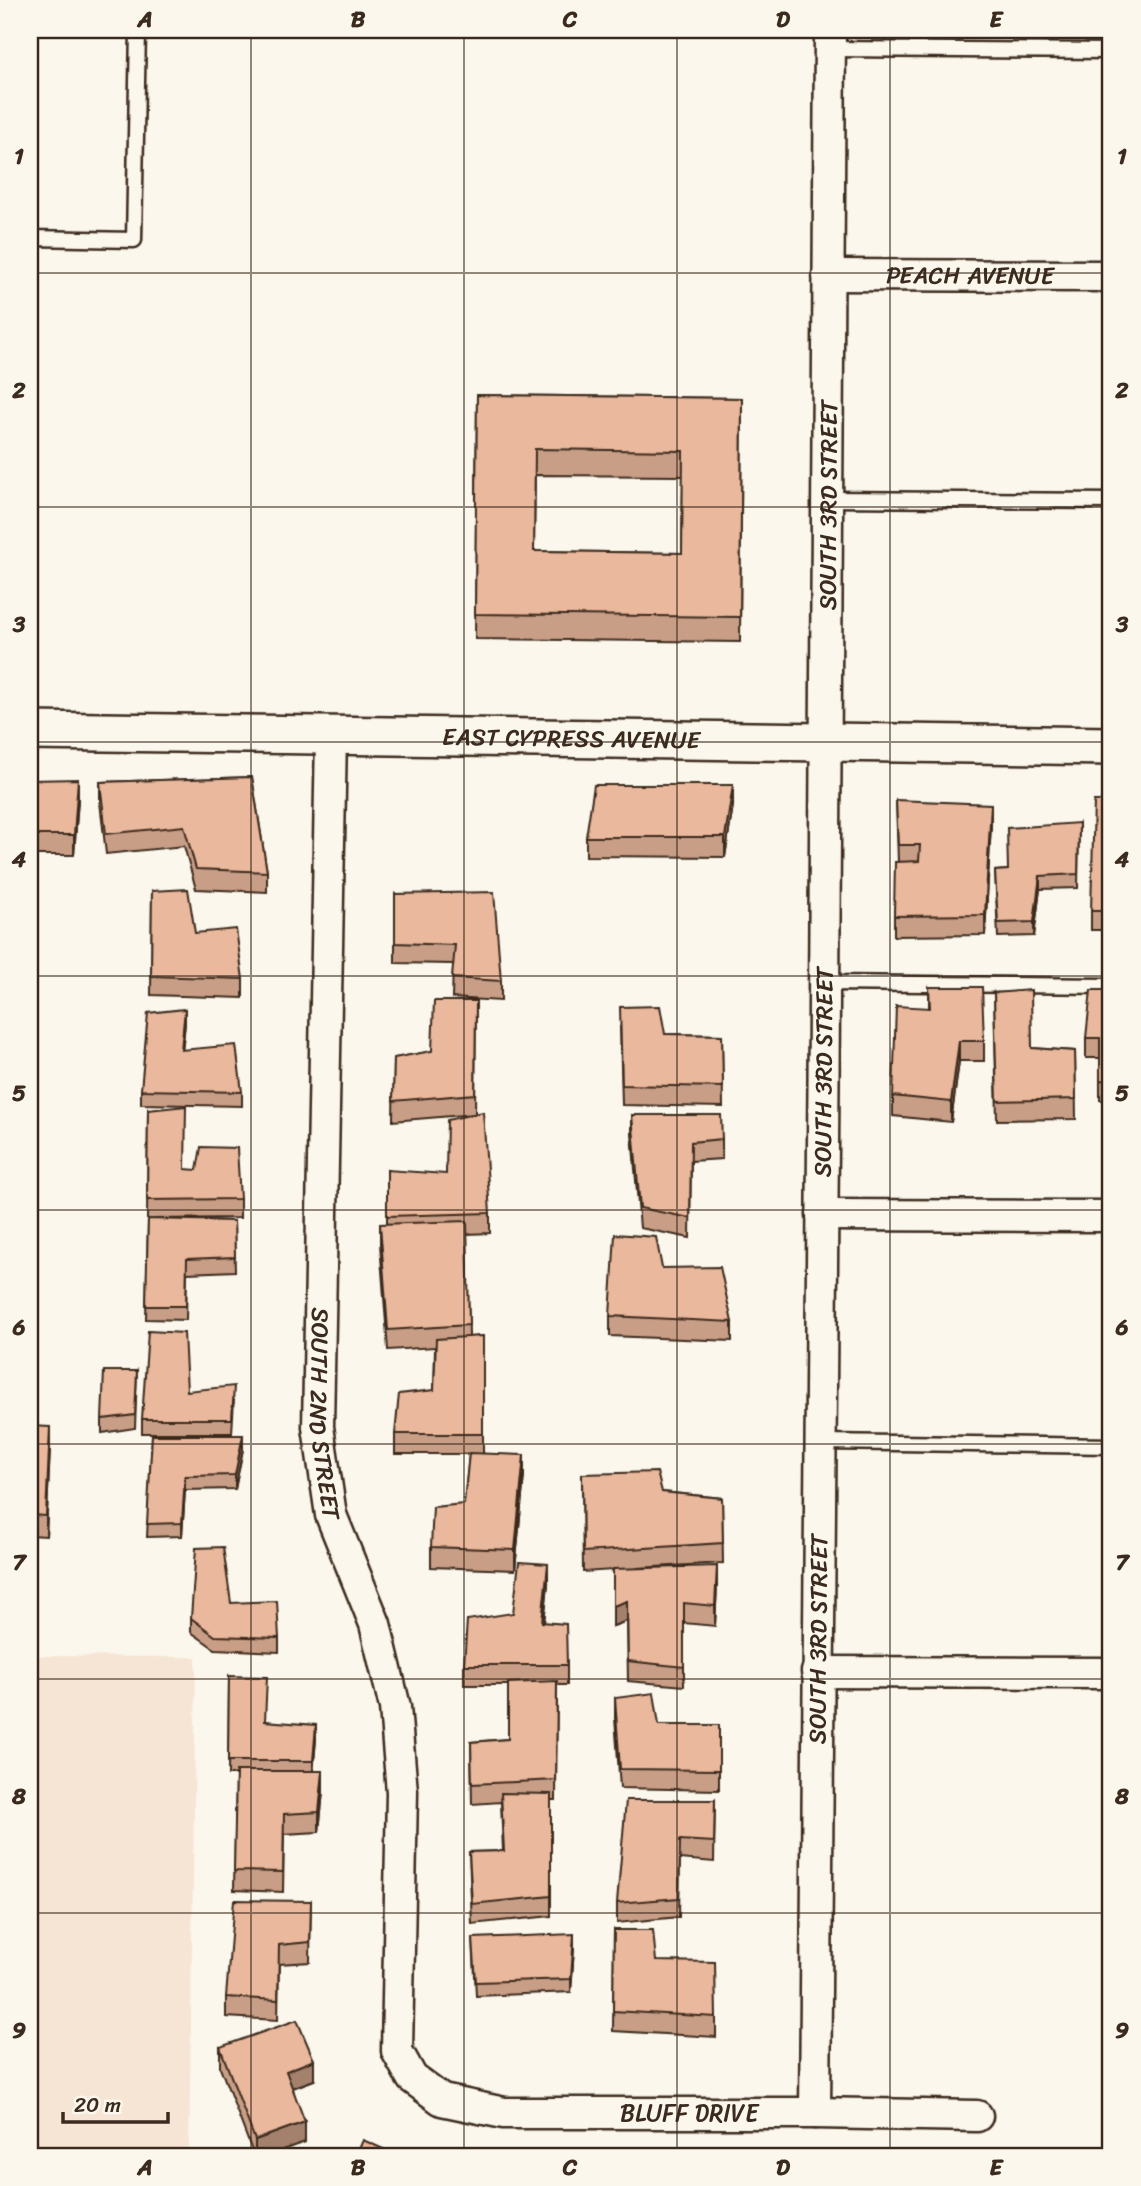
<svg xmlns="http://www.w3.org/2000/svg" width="1141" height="2186" font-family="Sriracha,sans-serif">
<rect width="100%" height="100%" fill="#fbf7ec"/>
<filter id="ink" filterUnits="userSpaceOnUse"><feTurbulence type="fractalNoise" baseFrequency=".0143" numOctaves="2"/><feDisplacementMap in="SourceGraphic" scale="14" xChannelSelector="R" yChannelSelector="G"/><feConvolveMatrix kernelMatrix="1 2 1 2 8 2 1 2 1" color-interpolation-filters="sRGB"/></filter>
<g filter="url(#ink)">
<polygon fill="#f6e4d4" points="30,1656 196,1657 189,2156 30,2156"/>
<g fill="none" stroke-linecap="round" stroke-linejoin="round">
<g stroke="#3b2a1e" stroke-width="19">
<g id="service">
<polyline points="830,49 1111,51"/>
<polyline points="30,238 134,240 138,30"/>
<polyline points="828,499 1111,501"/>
<polyline points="825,983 1111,986"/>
<polyline points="821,1442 1111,1446"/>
</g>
</g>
<g stroke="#3b2a1e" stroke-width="35">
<g id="minor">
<path id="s1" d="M828 275 1111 276"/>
<path id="s2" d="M331 735 318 1427 331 1515 375 1624 395 1707 402 1792 397 2051 412 2078 442 2100 504 2113H815L977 2116"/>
<polyline points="822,1215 1111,1216"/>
<polyline points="817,1672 1111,1673"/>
<path id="s3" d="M815 2113C818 1419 830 724 830 30"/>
</g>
</g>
<g stroke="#3b2a1e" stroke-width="42">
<g id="tertiary">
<path id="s4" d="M30 731 1111 746"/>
</g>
</g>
<use href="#service" stroke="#fbf7ec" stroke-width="14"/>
<use href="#minor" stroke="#fbf7ec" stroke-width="30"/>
<use href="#tertiary" stroke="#fbf7ec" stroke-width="37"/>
</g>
<g fill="#c99e86" stroke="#3b2a1e" stroke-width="2" fill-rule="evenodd">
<path d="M477 395 742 398 740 642 475 639ZM535 475 683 476 682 553 534 551Z"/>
<polygon points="252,777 267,872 267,892 196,889 184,846 106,854 100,802 100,782"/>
<polygon points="30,780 78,799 74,855 30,855"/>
<polygon points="896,800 991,824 985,935 894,936 894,916 898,862"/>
<polygon points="1111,801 1111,930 1091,930 1091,911"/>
<polygon points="733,805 725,857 586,856 586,837"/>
<polygon points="1079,823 1078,888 1040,889 1034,936 998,937 995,871 1008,870"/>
<polygon points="152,891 195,933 243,979 243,998 151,995"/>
<polygon points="395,894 501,981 501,1001 452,998 453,964 395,963"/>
<polygon points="929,987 984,1041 984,1061 959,1061 951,1122 893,1116 893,1096 929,1008"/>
<polygon points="1111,990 1111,1101 1100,1100 1100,1058 1086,1058 1086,1038"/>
<polygon points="994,993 1032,1048 1075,1051 1076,1119 997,1120"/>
<polygon points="476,1001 475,1114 393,1121 394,1058 432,1051"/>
<polygon points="185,1023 182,1050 242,1092 242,1106 141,1104 141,1090"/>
<polygon points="620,1027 665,1034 722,1035 723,1107 622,1105"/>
<polygon points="148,1110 185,1169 240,1199 240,1218 154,1219 234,1221 235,1271 187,1273 186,1320 146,1319 148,1219 147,1219"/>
<polygon points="632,1115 722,1139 722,1159 691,1161 690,1238 640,1228 632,1134"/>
<polygon points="387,1170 490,1213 490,1233 467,1234 469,1337 483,1336 483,1453 524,1475 515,1570 431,1567 431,1547 464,1504 469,1454 395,1454 395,1434 434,1390 435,1347 388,1350 380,1244 380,1224 387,1224"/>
<polygon points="662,1268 732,1322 732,1341 610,1336 610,1316"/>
<polygon points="137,1371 135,1428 102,1433 102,1419"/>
<polygon points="187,1391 234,1400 232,1433 142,1433 142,1419"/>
<polygon points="30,1426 50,1447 46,1536 30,1535"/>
<polygon points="152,1435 243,1449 235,1489 185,1490 182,1536 147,1537"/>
<polygon points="582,1474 662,1492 722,1498 723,1563 637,1568 717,1585 715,1626 684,1623 684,1686 628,1681 627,1621 613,1626 613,1570 583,1572"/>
<polygon points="548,1584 544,1622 567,1665 567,1685 557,1685 556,1800 551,1800 551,1916 472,1924 469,1852 503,1851 501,1802 472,1804 471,1742 508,1739 508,1685 464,1685 464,1665 513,1613"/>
<polygon points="231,1603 279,1638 279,1652 215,1649 191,1632 191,1618"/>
<polygon points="229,1676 266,1721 316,1739 313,1771 323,1791 319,1832 284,1834 283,1892 234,1890 236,1775 228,1775"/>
<polygon points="615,1698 659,1725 719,1725 719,1790 620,1788 615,1718"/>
<polygon points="715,1800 714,1862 680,1859 679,1917 617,1923 617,1903"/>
<polygon points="311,1901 310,1962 279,1964 278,2020 226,2017 226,1997"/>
<polygon points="614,1930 656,1961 716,2017 716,2037 613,2031"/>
<polygon points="473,1938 574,1948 571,1992 476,1996"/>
<polygon points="220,2047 314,2080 293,2088 305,2142 265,2156 254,2156 220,2067"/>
</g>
<g fill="#a4816d" stroke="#3b2a1e" stroke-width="2">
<polygon points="78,779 78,799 74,855 74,835"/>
<polygon points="733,785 733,805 725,857 725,837"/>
<polygon points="991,804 991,824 985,935 985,915"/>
<polygon points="1040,876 1040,889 1034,936 1034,922"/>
<polygon points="185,1009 185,1023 181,1064 181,1050"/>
<polygon points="959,1041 959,1061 951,1122 951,1102"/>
<polygon points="50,1427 50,1447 46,1536 46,1516"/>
<polygon points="243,1435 243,1449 235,1489 235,1475"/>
<polygon points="524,1455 524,1475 515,1570 515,1550"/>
<polygon points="185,1476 185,1490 182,1536 182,1523"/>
<polygon points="548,1564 548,1584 542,1642 542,1622"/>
<polygon points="717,1566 717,1585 715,1626 715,1606"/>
<polygon points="627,1601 627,1621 613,1626 613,1606"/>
<polygon points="316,1725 316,1739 313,1775 313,1761"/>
<polygon points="323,1771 323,1791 319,1832 319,1812"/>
<polygon points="574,1934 574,1948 571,1992 571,1979"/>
<polygon points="314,2060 314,2080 286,2090 286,2071"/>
<polygon points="305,2122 305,2142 265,2156 255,2156 255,2140"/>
</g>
<g fill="#eab89c" stroke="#3b2a1e" stroke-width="2" fill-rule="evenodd">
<path d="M477 395 742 398 740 617 475 614ZM535 449 683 451 682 553 534 551Z"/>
<polygon points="252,777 267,872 196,869 184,826 106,834 100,782"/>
<polygon points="78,779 74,835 30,835 30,780"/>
<polygon points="594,785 733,785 725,837 586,837"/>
<polygon points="896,800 991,804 985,915 894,916 895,862 919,861 920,845 898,845"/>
<polygon points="1094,801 1111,801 1111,911 1091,911"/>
<polygon points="1079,823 1078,874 1040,876 1034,922 998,923 995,871 1008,870 1007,828"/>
<polygon points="188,889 195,933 236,929 243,979 151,976 152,891"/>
<polygon points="494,892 501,981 452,978 455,945 395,943 395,894"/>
<polygon points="929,987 982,987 984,1041 959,1041 951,1102 893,1096 896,1006 930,1008"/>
<polygon points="1031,990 1032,1048 1075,1051 1076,1099 997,1101 994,993"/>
<polygon points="1091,990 1111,990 1111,1081 1100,1080 1100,1038 1086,1038"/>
<polygon points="434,1001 476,1001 475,1094 393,1101 394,1058 432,1051"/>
<polygon points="660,1006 665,1034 722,1035 723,1087 622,1085 620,1007"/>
<polygon points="185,1009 181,1050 236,1045 242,1092 141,1090 148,1013"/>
<polygon points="186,1106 185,1169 197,1170 201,1147 237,1148 240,1199 147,1200 148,1110"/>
<polygon points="483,1112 490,1213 387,1216 387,1170 446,1174 447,1120"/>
<polygon points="632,1115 721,1115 722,1139 691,1142 690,1218 640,1208"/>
<polygon points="148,1219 234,1221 235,1257 187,1259 186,1306 146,1306"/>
<polygon points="467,1221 469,1325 388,1330 380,1224"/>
<polygon points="615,1234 656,1237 662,1268 720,1267 732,1322 610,1316"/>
<polygon points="148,1331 184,1333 187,1391 234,1386 232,1419 142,1419"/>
<polygon points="483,1336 483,1434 395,1434 399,1394 434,1390 436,1339"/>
<polygon points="104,1371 137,1371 135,1415 102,1419"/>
<polygon points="30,1426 50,1427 46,1516 30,1515"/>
<polygon points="152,1435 243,1435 235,1475 185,1476 182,1523 147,1524"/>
<polygon points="469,1453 524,1455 515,1550 431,1547 433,1507 464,1504"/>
<polygon points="657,1472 662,1492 722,1498 723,1543 583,1552 582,1474"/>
<polygon points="223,1547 231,1603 277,1601 279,1638 215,1636 191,1618 196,1548"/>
<polygon points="519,1562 548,1564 542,1622 566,1624 567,1665 464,1665 467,1620 513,1613"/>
<polygon points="717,1566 715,1606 684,1603 684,1667 628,1661 627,1601 613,1606 613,1569"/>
<polygon points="229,1676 267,1677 265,1721 316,1725 313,1761 228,1761"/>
<polygon points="557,1681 556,1780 472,1784 471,1742 508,1739 508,1683"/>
<polygon points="654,1693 659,1725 719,1725 719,1770 620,1769 615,1698"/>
<polygon points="236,1771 323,1771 319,1812 284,1814 283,1872 234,1871"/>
<polygon points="501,1793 551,1794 551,1896 472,1904 469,1852 504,1851"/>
<polygon points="626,1800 715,1800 714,1842 680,1840 679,1898 617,1903"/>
<polygon points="234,1900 311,1901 310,1942 279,1945 278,2000 226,1997"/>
<polygon points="614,1930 653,1930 656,1961 715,1962 716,2017 613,2011"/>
<polygon points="574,1934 571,1979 476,1982 473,1938"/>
<polygon points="297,2020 314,2060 286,2071 305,2122 255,2140 220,2047"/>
<polygon points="363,2140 399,2156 356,2156"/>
</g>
</g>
<path fill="none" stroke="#3b2a1e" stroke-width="2" stroke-opacity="0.55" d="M251 30V2156M464 30V2156M677 30V2156M890 30V2156M30 273H1111M30 507H1111M30 742H1111M30 976H1111M30 1210H1111M30 1444H1111M30 1679H1111M30 1913H1111"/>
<g text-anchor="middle" stroke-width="7" stroke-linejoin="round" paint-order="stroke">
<g font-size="24" fill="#3b2a1e" stroke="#fbf7ec">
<text dy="8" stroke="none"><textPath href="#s1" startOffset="142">PEACH AVENUE</textPath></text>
<text dy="8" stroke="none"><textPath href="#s3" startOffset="1608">SOUTH 3RD STREET</textPath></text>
<text dy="8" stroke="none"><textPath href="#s4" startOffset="541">EAST CYPRESS AVENUE</textPath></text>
<text dy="8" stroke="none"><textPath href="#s3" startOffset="1041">SOUTH 3RD STREET</textPath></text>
<text dy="8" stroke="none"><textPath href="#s2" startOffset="679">SOUTH 2ND STREET</textPath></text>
<text dy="8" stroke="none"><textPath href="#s3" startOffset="474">SOUTH 3RD STREET</textPath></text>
<text dy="8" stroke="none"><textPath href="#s2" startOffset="1645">BLUFF DRIVE</textPath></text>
</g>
</g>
<rect width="1141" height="2186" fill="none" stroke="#fbf7ec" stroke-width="77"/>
<path d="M63 2112v10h105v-10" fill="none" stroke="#3b2a1e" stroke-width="3.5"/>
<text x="74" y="2112" font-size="21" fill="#3b2a1e" stroke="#fbf7ec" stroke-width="5" paint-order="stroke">20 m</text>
<rect x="38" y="38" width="1064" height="2110" fill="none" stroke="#3b2a1e" stroke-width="2.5"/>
<g font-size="23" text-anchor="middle" font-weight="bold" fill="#3b2a1e">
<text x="145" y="27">A</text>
<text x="358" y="27">B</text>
<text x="570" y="27">C</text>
<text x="783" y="27">D</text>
<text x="996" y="27">E</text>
<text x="19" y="164">1</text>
<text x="1122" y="164">1</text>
<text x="19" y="398">2</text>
<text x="1122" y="398">2</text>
<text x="19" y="632">3</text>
<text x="1122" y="632">3</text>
<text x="19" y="867">4</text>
<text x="1122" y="867">4</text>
<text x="19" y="1101">5</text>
<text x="1122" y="1101">5</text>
<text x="19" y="1335">6</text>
<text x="1122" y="1335">6</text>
<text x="19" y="1570">7</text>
<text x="1122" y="1570">7</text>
<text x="19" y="1804">8</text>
<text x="1122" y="1804">8</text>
<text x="19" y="2038">9</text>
<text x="1122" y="2038">9</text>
<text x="145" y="2175">A</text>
<text x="358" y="2175">B</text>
<text x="570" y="2175">C</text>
<text x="783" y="2175">D</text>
<text x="996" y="2175">E</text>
</g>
</svg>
